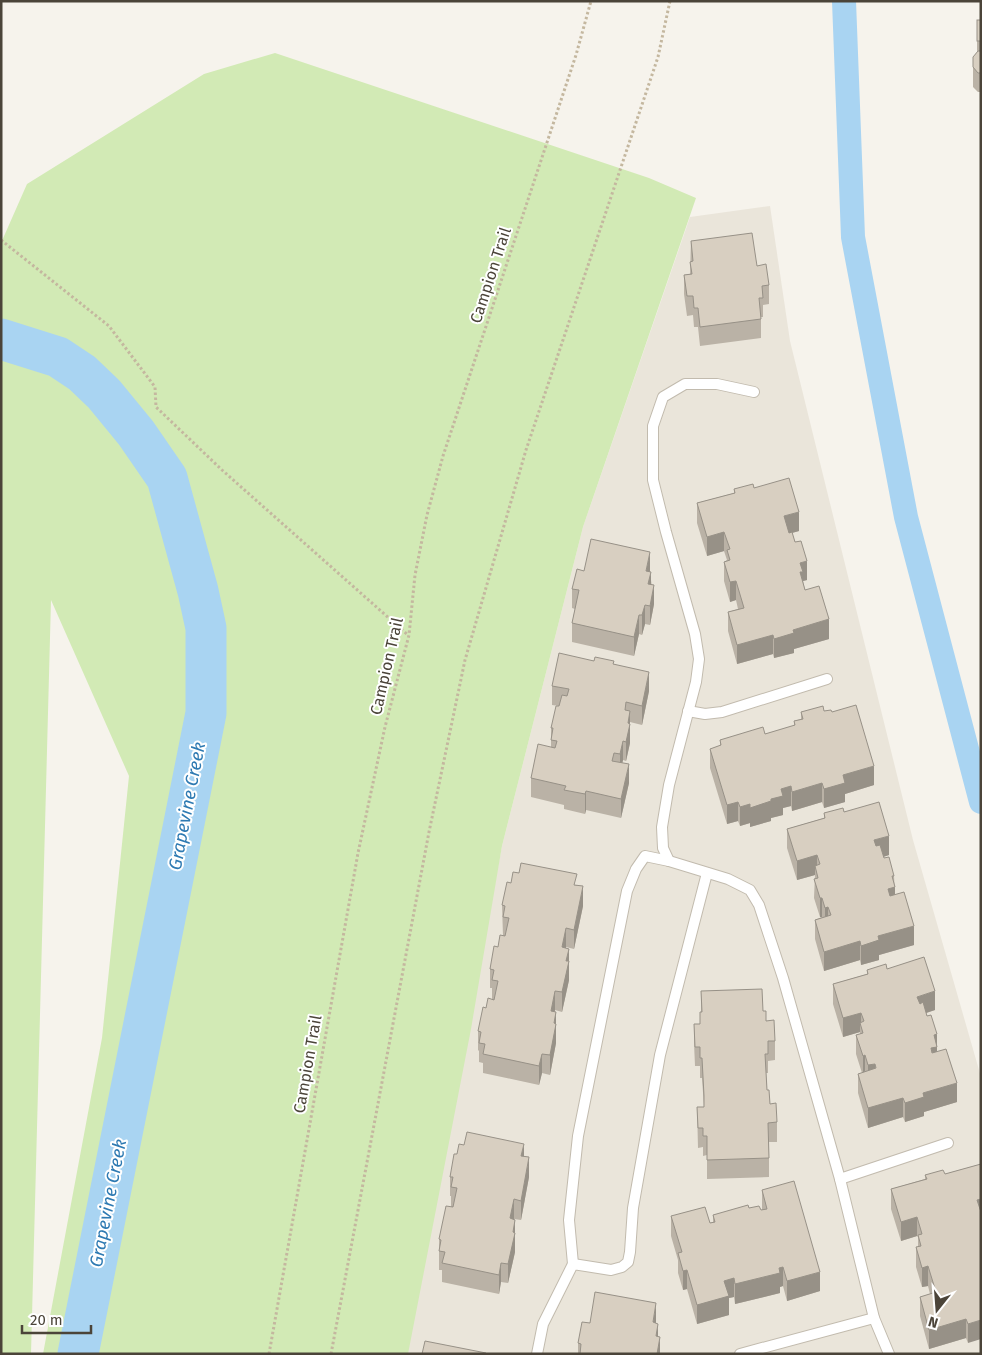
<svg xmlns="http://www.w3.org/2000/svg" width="982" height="1355" font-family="'Fira Sans',sans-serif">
<rect width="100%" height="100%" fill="#f6f3ec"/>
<polygon fill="#eae5da" points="770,206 790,341 913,840 981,1077 981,1354 407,1354 502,846 583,527 690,217"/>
<polygon fill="#d2eab5" points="275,53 649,178 696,198 583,527 502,846 471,1029 408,1354 43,1354 102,1038 129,776 51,600 31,1354 1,1354 1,243 27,184 204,74"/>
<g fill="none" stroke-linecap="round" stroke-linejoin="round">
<polyline stroke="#a9d4f2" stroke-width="24" points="844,1 853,237 906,517 981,802"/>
<polyline stroke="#a9d4f2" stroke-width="41" points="1,339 58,357 82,373 104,394 136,433 167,478 198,591 206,628 206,713 78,1354"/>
<g stroke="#c2bbae" stroke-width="12">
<g id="lane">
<polyline points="688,711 705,714 722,712 827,679"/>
<polyline points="669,861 663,848 662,827 669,785 696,682 699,659 695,634 666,532 653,480 653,426 663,397 685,384 717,384 754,392"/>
<polyline points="840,1179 948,1143"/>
<polyline points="573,1264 569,1220 578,1136 627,891 636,869 645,856 669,861 728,879 750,890 759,905 783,978 840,1179 874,1318 889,1354"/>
<polyline points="537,1354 543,1324 573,1264 611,1270 622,1267 628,1262 630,1252 633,1208 660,1055 707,873"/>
<polyline points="740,1354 874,1318"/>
</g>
</g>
<g stroke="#c4b79f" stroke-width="3" stroke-dasharray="2.5 2.5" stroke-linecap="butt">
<polyline points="1,240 109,326 155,387 156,407 222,470 408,635"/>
<polyline points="269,1354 358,853 385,727 409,635 415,575 427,515 443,456 576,55 591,1"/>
<polyline points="331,1354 429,832 465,660 526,450 658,57 670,1"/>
</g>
<use href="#lane" stroke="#fff" stroke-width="10"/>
</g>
<g fill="#bab2a6">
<polygon points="977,20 981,20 981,92 978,92 973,87 973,57 977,53"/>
<polygon points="691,241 757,266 769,285 769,304 763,305 763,317 761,317 761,338 700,346 698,327 694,327 693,315 687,316 684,294 684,275 690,274"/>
<polygon points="754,488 799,531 792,533 807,580 803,581 805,590 829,639 794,649 794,653 774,658 773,654 737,664 728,631 728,612 738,609 736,600 730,602 724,581 724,562 727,560 724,551 707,556 697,523 697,503 734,493 734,489"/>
<polygon points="584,571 650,572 654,604 650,625 645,624 642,635 639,634 634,656 572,642 572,623 575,609 572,608 572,589"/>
<polygon points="614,664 649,691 642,725 630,722 630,743 626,761 623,760 622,763 629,783 621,818 586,810 585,814 564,809 564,805 531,797 531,778 551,747 551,728 559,706 552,705 552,686"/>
<polygon points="824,711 832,712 874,785 845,794 845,802 824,808 822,802 792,811 791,806 783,808 783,815 771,818 771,821 750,827 750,823 740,826 738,821 727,824 710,768 710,749 720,746 720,740 765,734 794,726 794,721 801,719 801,712"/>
<polygon points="844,812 889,855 883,857 894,876 895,895 914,945 879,955 879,960 861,965 860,960 824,971 815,939 815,920 822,917 820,917 814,898 815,875 797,880 787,848 787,829 824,818 824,813"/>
<polygon points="511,883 577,885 583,906 574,949 566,947 566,948 569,949 569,980 562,1012 555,1010 555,1012 556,1012 556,1043 550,1075 542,1073 539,1085 483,1073 483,1063 479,1062 479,1051 478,1050 478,1031 486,1008 492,999 492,988 490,988 490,969 503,936 502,905"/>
<polygon points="887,969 935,1010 926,1013 937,1045 937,1052 957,1102 924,1112 924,1116 905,1122 903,1117 868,1128 858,1093 858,1074 862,1073 856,1054 856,1035 860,1034 860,1032 843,1037 833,1004 833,984 867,974 867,970"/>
<polygon points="701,991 763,1011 766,1021 775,1041 775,1060 768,1061 768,1073 766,1073 767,1090 770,1104 777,1122 777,1142 769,1142 769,1177 707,1179 707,1155 703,1156 703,1147 698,1148 697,1107 704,1107 702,1078 700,1078 700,1066 695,1066 694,1043 694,1024 700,1024 700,1012 701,1012"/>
<polygon points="457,1154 524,1156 529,1177 521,1220 514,1219 515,1220 515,1252 508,1283 501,1282 499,1294 442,1282 442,1270 439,1270 439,1239 453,1207 451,1207 451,1196 450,1196 450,1177"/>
<polygon points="981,1164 968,1343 966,1338 929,1349 920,1316 920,1297 930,1294 928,1286 922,1287 916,1267 916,1247 918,1247 918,1237 917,1236 901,1241 891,1209 891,1189 925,1179 925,1175 945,1174"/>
<polygon points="762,1190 820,1291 787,1301 783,1286 780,1287 780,1293 735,1304 734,1297 729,1298 729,1315 697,1324 687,1289 683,1290 678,1273 678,1260 671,1236 671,1216 710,1223 713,1222 713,1215 749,1208 762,1210"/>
<polygon points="590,1323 656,1323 660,1354 578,1354 578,1343"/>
</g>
<g fill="#979187">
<polygon points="799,512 799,531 784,535 784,516"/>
<polygon points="724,532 724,551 707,556 707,537"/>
<polygon points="650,552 650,572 646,591 646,571"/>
<polygon points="807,561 807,580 803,581 800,592 800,563"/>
<polygon points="651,572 651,592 648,584"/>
<polygon points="736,581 736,600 730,602 730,582"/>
<polygon points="654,585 654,604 650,625 650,606"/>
<polygon points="645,605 645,624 642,635 642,615"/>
<polygon points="639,615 639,634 634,656 634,637"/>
<polygon points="829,619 829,639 794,649 794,653 774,658 774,639 793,630"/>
<polygon points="773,635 773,654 737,664 737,645"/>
<polygon points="649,672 649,691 642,725 642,706"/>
<polygon points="630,711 630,743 626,761 626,742 628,723"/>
<polygon points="623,741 623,760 620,773 620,754"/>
<polygon points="629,764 629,783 621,818 621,799"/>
<polygon points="874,766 874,785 845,794 845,802 824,808 824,789 843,775"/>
<polygon points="822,783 822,802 792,811 792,792"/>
<polygon points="791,786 791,806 783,808 783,815 771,818 771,821 750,827 750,808 771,799 781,789"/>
<polygon points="586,791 586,810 585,814 585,794"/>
<polygon points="738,802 738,821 727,824 727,805"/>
<polygon points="750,804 750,823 740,826 740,807"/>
<polygon points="889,836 889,855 874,860 874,840"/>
<polygon points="817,855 817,874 815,866 815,875 797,880 797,861"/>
<polygon points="583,886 583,906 574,949 574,930"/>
<polygon points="895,887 895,906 888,909 888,889"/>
<rect x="820" y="898" width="2" height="19"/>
<polygon points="828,907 828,926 825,927 825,908"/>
<polygon points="914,926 914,945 879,955 879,960 861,965 861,946 878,936"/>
<polygon points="566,928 566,947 562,966 562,947"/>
<polygon points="860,941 860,960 824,971 824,952"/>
<polygon points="569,949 569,980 562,1012 562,992 566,961"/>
<polygon points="555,991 555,1010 551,1030 551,1011"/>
<polygon points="935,991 935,1010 917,1016 917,997"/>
<polygon points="556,1012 556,1043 550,1075 550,1055 554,1023"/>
<polygon points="861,1013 861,1026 860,1023 860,1032 843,1037 843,1018"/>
<polygon points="937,1034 937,1066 931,1048 934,1035"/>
<polygon points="542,1054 542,1073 539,1085 539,1066"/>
<polygon points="865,1055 865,1074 863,1075 863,1056"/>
<polygon points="875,1064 875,1083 868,1085 868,1065"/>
<polygon points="957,1083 957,1102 924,1112 924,1116 905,1122 905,1103 923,1093"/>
<polygon points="903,1098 903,1117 868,1128 868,1108"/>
<polygon points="524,1144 524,1163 521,1156"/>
<polygon points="529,1157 529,1177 521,1220 521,1201"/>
<polygon points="514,1199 514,1219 510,1238 510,1218"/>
<polygon points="981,1199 981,1218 977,1200"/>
<polygon points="917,1217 917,1236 901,1241 901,1222"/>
<polygon points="515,1220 515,1252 508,1283 508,1264"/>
<polygon points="501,1263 501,1282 499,1294 499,1275"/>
<polygon points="928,1266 928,1286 922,1287 922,1268"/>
<polygon points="783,1267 783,1286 780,1287 780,1293 735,1304 735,1284"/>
<polygon points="687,1270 687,1289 683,1290 683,1271"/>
<polygon points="820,1272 820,1291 787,1301 787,1281"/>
<polygon points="734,1278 734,1297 729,1298 729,1315 697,1324 697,1305 724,1281"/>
<polygon points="656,1303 656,1322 653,1342 653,1322"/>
<polygon points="966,1319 966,1338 929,1349 929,1330"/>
<polygon points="981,1320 981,1339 968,1343 968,1324"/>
<polygon points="658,1324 658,1343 656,1336"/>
<polygon points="660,1337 660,1354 657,1354"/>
</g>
<g fill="#d8cfc1" stroke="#979187">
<rect x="977" y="20" width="4" height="21"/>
<polygon points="978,51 981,51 981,73 978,73 973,67 973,57"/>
<polygon points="752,233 757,266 766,264 769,285 762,286 763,298 759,298 761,319 700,327 698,308 694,308 693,296 687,296 684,275 692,274 690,262 693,261 691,241"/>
<polygon points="789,478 799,512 784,516 789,533 792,532 795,542 801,541 807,561 800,563 803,572 800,572 805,590 819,586 829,619 793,630 794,633 774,639 773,635 737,645 728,612 744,608 736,581 730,582 724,562 730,560 727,550 730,549 724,532 707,537 697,503 735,493 734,489 753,484 754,488"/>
<polygon points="591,539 650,552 646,571 651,572 648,584 654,585 650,606 645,605 642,615 639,615 634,637 572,623 579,590 572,589 577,569 584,571"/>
<polygon points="559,653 594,661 595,657 614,661 613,664 649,672 642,706 626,702 625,710 630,711 628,723 630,724 626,742 623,741 620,754 614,753 612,761 629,764 621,799 586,791 585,794 564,790 566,786 531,778 538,744 555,748 557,741 551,740 553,728 551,728 556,706 559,706 562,695 567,696 569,689 552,686"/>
<polygon points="856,705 874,766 843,775 845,783 824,789 822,783 792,792 791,786 781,789 783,796 771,799 771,801 750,808 750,804 740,807 738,802 727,805 710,749 721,745 720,740 763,727 765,734 795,725 794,721 803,719 801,712 823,706 824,711 831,710 832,712"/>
<polygon points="879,802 889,836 874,840 876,846 880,845 884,858 889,857 894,876 892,876 895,887 888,889 890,896 904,892 914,926 878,936 879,940 861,946 860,941 824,952 815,920 831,915 828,907 825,908 822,898 820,898 814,879 818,878 815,866 820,864 817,855 797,861 787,829 825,818 824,813 843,808 844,812"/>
<polygon points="521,863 577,874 574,885 583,886 574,930 566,928 562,947 569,949 566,961 569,961 562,992 555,991 551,1011 556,1012 554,1023 556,1024 550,1055 542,1054 539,1066 483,1054 485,1044 479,1043 481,1032 478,1031 483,1007 486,1008 488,998 494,1000 498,981 492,980 494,970 490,969 494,946 498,947 500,935 505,936 509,918 503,917 505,906 502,905 507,882 511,883 513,872 519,873"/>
<polygon points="924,957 935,991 917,997 920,1004 923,1002 927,1016 931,1015 937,1034 934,1035 937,1047 931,1048 932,1053 946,1049 957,1083 923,1093 924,1097 905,1103 903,1098 868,1108 858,1074 876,1068 875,1064 868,1065 865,1055 863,1056 856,1035 863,1033 860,1023 864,1021 861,1013 843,1018 833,984 868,974 867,970 886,964 887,969"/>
<polygon points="762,989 763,1011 766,1011 766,1021 774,1020 775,1041 768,1041 768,1054 765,1054 767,1090 769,1090 770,1104 776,1103 777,1122 768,1123 769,1158 707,1160 707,1136 703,1136 703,1128 698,1128 697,1107 704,1107 704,1096 702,1058 700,1058 700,1047 695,1047 694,1024 700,1024 700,1012 702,1012 701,991"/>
<polygon points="467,1132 524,1144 521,1156 529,1157 521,1201 514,1199 510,1218 515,1220 513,1232 515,1233 508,1264 501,1263 499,1275 442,1263 445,1252 439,1251 441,1240 439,1239 446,1206 453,1207 457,1188 451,1187 453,1177 450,1177 454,1154 457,1154 459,1144 464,1145"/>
<polygon points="981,1164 981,1199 977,1200 981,1212 981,1320 968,1324 966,1319 929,1330 920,1297 936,1292 928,1266 922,1268 916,1247 921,1246 918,1235 922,1234 917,1217 901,1222 891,1189 927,1179 925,1175 943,1170 945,1174"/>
<polygon points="794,1181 820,1272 787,1281 783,1267 779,1268 780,1273 735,1284 734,1278 724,1281 729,1296 697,1305 687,1270 683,1271 678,1253 682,1252 671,1216 705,1207 710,1223 715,1222 713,1215 748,1205 749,1208 759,1206 761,1210 767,1209 762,1190"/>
<polygon points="595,1292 656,1303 653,1322 658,1324 656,1336 660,1337 657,1354 580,1354 581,1344 578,1343 582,1322 590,1323"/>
<polygon points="425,1341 486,1353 486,1354 422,1354"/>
</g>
<g text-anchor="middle" stroke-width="4" stroke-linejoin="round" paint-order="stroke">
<g font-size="16" fill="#4b4439" stroke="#fff">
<text transform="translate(490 275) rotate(-72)" y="6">Campion Trail</text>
<text transform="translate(386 666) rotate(-77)" y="6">Campion Trail</text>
<text transform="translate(307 1064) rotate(-80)" y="6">Campion Trail</text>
</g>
<g font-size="18" font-style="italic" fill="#2e7ab2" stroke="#fff">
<text transform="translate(187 806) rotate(-79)" y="6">Grapevine Creek</text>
<text transform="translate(108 1203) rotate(-79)" y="6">Grapevine Creek</text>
</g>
</g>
<rect width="982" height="1355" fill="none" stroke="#4b4439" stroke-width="5"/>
<g transform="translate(937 1310) rotate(197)" stroke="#ffffff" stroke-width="4" paint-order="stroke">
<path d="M0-4L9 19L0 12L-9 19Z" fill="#4b4439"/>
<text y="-8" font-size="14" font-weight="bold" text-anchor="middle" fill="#4b4439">N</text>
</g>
<path d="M22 1325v8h69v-8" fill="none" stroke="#4b4439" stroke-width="2.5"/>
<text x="30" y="1325" font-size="15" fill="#4b4439" stroke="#ffffff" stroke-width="4" paint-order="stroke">20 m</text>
</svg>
